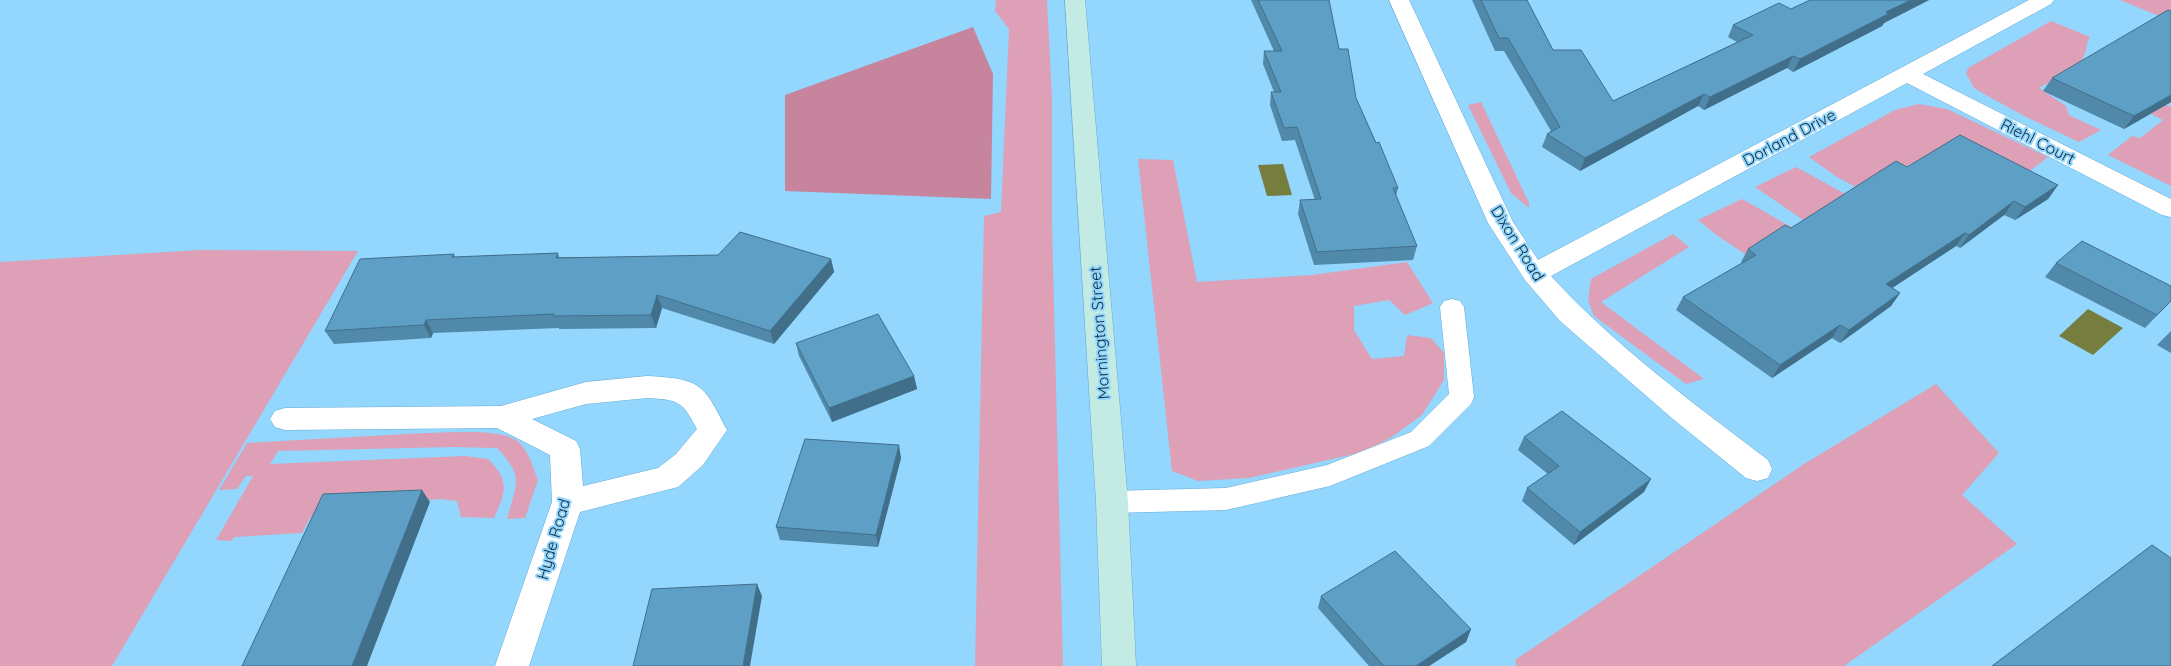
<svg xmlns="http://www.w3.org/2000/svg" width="2171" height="666" font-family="Quicksand,sans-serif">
<rect width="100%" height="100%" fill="#93d6fe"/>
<g fill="#dda0b6">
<polygon points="996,0 1047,0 1052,99 1052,225 1063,666 975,666 984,216 1001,212 1009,29 995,11"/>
<polygon points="2120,0 2171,0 2171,21"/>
<path d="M2051 21 2090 37C2086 43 2087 49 2084 56 2074 74 2056 78 2039 88L2066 106 2069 115 2101 130 2079 142 2026 117 1986 95 1974 88 1966 73 1968 68Z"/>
<polygon points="2082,66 2171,107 2171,186 2108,155 2132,136 2140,138 2163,120 2147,112"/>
<polygon points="1481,102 1529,203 1529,208 1511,193 1468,105"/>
<polygon points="1919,104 1947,109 2048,157 2023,176 2008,160 1998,154 1980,160 1949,145 1905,167 1856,187 1837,177 1809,157 1895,110"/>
<polygon points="1138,159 1173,160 1197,282 1312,275 1407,262 1433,303 1405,315 1389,300 1354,306 1354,330 1372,359 1404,356 1407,335 1431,338 1444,353 1444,380 1422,415 1392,437 1363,452 1249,478 1198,481 1172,471"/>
<polygon points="1796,167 1849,196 1805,221 1755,187"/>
<polygon points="1742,199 1795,229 1748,256 1715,234 1698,220"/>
<polygon points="1673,234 1689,247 1601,302 1704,379 1686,384 1594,316 1588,300 1591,279"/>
<polygon points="200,250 358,251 112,666 0,666 0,262"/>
<polygon points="1936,384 1999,453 1962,495 2017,544 1844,666 1517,666 1515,660 1804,464"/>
<path d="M424 433C447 433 497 428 516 440 528 448 533 468 538 480L525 518 507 519C516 484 525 477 497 448L453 447 278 451 270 464 465 456 488 459C510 481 506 491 494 518L461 517 457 501 439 499 330 510 310 518 302 533 235 537 231 541 216 540 253 476H246L237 489 219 490 247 443Z"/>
</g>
<polygon fill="#c7849d" points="973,27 993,74 991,199 785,191 785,95"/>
<g fill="#767e3f">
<polygon points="1283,164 1292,195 1267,196 1258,165"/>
<polygon points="2088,309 2123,328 2093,355 2059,336"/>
</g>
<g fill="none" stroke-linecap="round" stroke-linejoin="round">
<g stroke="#69acd2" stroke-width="1">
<polygon id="service" points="1452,299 1460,301 1464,307 1474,397 1471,404 1429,446 1330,486 1226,510 1112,513 1102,510 1098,502 1102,494 1112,491 1226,488 1327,465 1411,432 1449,394 1440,307 1444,301"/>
</g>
<g stroke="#69acd2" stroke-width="1">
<g id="minor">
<path d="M1389 0H1409L1513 222 1538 260 2029 0H2054L2051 4 1923 74 2171 199V217L2162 215 1907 83 1551 276C1615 346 1693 403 1768 460L1772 469 1768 478 1757 481 1746 478 1673 419 1560 321 1525 280 1488 223Z"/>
<path d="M647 376C701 379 703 383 727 430L703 465 678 487 580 512 529 666H495L552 502 550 455 497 428 285 430 275 427 270 419 275 411 285 408 501 406 586 382ZM647 398C678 400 682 400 697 429L676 454 658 468 583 486 580 449 576 441 532 419 586 404Z"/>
</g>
</g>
<g stroke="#69acd2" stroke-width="1">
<polygon id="secondary" points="1065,0 1085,0 1128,502 1136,666 1102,666 1096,502"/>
</g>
<use href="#service" fill="#fff" fill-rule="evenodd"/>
<use href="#minor" fill="#fff" fill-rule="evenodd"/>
<use href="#secondary" fill="#c4ebe3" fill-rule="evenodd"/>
</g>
<g fill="#5089a9">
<polygon points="1251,0 1329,0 1339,49 1356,98 1376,143 1398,188 1396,196 1417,246 1413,260 1314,265 1298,214 1300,200 1315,200 1295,140 1282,141 1270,105 1271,92 1274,92 1263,64 1264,51 1274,51"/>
<polygon points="1472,0 1527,0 1553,50 1613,101 1737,42 1728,37 1733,25 1791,9 1810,0 1929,0 1884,23 1882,26 1793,72 1787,68 1704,110 1698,106 1580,171 1542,147 1547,134 1551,131 1504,51 1495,51"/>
<polygon points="2052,78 2171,102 2124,129 2043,91"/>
<polygon points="1907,167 2058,185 2048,199 2015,220 2004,215 1960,248 1956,246 1892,288 1900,293 1891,306 1840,343 1832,338 1772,378 1676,310 1683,297 1742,263 1741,262 1748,249 1791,228"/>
<polygon points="558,253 559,257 831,259 834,272 774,344 662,308 656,328 559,329 559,328 433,333 431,338 334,344 325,331 454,254 455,257"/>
<polygon points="2056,263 2171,301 2145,328 2045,277"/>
<polygon points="2171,331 2171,353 2157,345"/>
<polygon points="796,343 914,376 917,389 832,422 799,356"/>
<polygon points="1524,437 1644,492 1574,545 1522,501 1527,488 1548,474 1518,450"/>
<polygon points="901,458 878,547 780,540 776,527"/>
<polygon points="1321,596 1471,629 1466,642 1429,666 1369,666 1318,608"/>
</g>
<g fill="#416f8a">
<polygon points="1911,0 1929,0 1884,23 1882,26 1793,72 1800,59 1886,12"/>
<polygon points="1793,56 1787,68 1704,110 1710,97"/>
<polygon points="1704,94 1698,106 1580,171 1585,158"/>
<polygon points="2171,95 2171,102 2124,129 2134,116"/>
<polygon points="2058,185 2048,199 2015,220 2025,207"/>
<polygon points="2014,201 2004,215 1960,248 1969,235"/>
<polygon points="1965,233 1956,246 1877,298 1886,284"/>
<polygon points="831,259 834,272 774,344 770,331"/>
<polygon points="1900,293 1891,306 1840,343 1849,330"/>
<polygon points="657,295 662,308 656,328 651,315"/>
<polygon points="426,320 433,333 431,338 424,325"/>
<polygon points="1840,325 1832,338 1772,378 1780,365"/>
<polygon points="914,376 917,389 832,422 829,408"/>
<polygon points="899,445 901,458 878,547 876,535"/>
<polygon points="1651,479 1644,492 1574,545 1580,532"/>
<polygon points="422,490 430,502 367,666 352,666"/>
<polygon points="757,584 762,596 750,666 743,666"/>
<polygon points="1471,629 1466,642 1429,666 1416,666"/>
</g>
<g fill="#5d9fc5" stroke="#416f8a">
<polygon points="1258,0 1329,0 1339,49 1348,49 1356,98 1376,143 1379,142 1398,188 1393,188 1417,246 1317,252 1300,200 1321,199 1297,127 1284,128 1271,92 1281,92 1264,51 1282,51"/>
<polygon points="1481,0 1527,0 1553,50 1581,50 1613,101 1753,35 1733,25 1779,3 1791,9 1810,0 1911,0 1886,12 1888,14 1800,59 1793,56 1710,97 1704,94 1585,158 1547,134 1560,127 1508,38 1499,38"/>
<polygon points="2168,10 2171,11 2171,95 2134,116 2052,78"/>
<polygon points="1960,135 2058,185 2025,207 2014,201 1969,235 1965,233 1886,284 1900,293 1849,330 1840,325 1780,365 1683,297 1756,255 1748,249 1785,225 1791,228 1896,161 1907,167"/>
<polygon points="740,232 831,259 770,331 657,295 651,315 553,316 554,314 426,320 424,325 325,331 360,259 454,254 452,257 558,253 556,258 718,255"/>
<polygon points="2082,241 2171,286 2171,301 2157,315 2056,263"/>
<polygon points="878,314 914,376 829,408 796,343"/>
<polygon points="1562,411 1651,479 1580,532 1527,488 1559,466 1524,437"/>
<polygon points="805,439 899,445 876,535 776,527"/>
<polygon points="422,490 352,666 242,666 323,494"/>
<polygon points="2152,545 2171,558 2171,666 1992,666"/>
<polygon points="1395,551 1471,629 1416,666 1384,666 1321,596"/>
<polygon points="757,584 743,666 633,666 652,589"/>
</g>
<g text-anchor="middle" stroke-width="4" stroke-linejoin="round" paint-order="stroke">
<g font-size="16" fill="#112d3d" stroke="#93d6fe">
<text transform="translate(1789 137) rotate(-28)" y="6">Dorland Drive</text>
<text transform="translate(2038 141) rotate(27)" y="6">Riehl Court</text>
<text transform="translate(1518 243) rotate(58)" y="6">Dixon Road</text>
<text transform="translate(1099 333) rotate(-94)" y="6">Mornington Street</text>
<text transform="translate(553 539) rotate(-74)" y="6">Hyde Road</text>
</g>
</g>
</svg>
